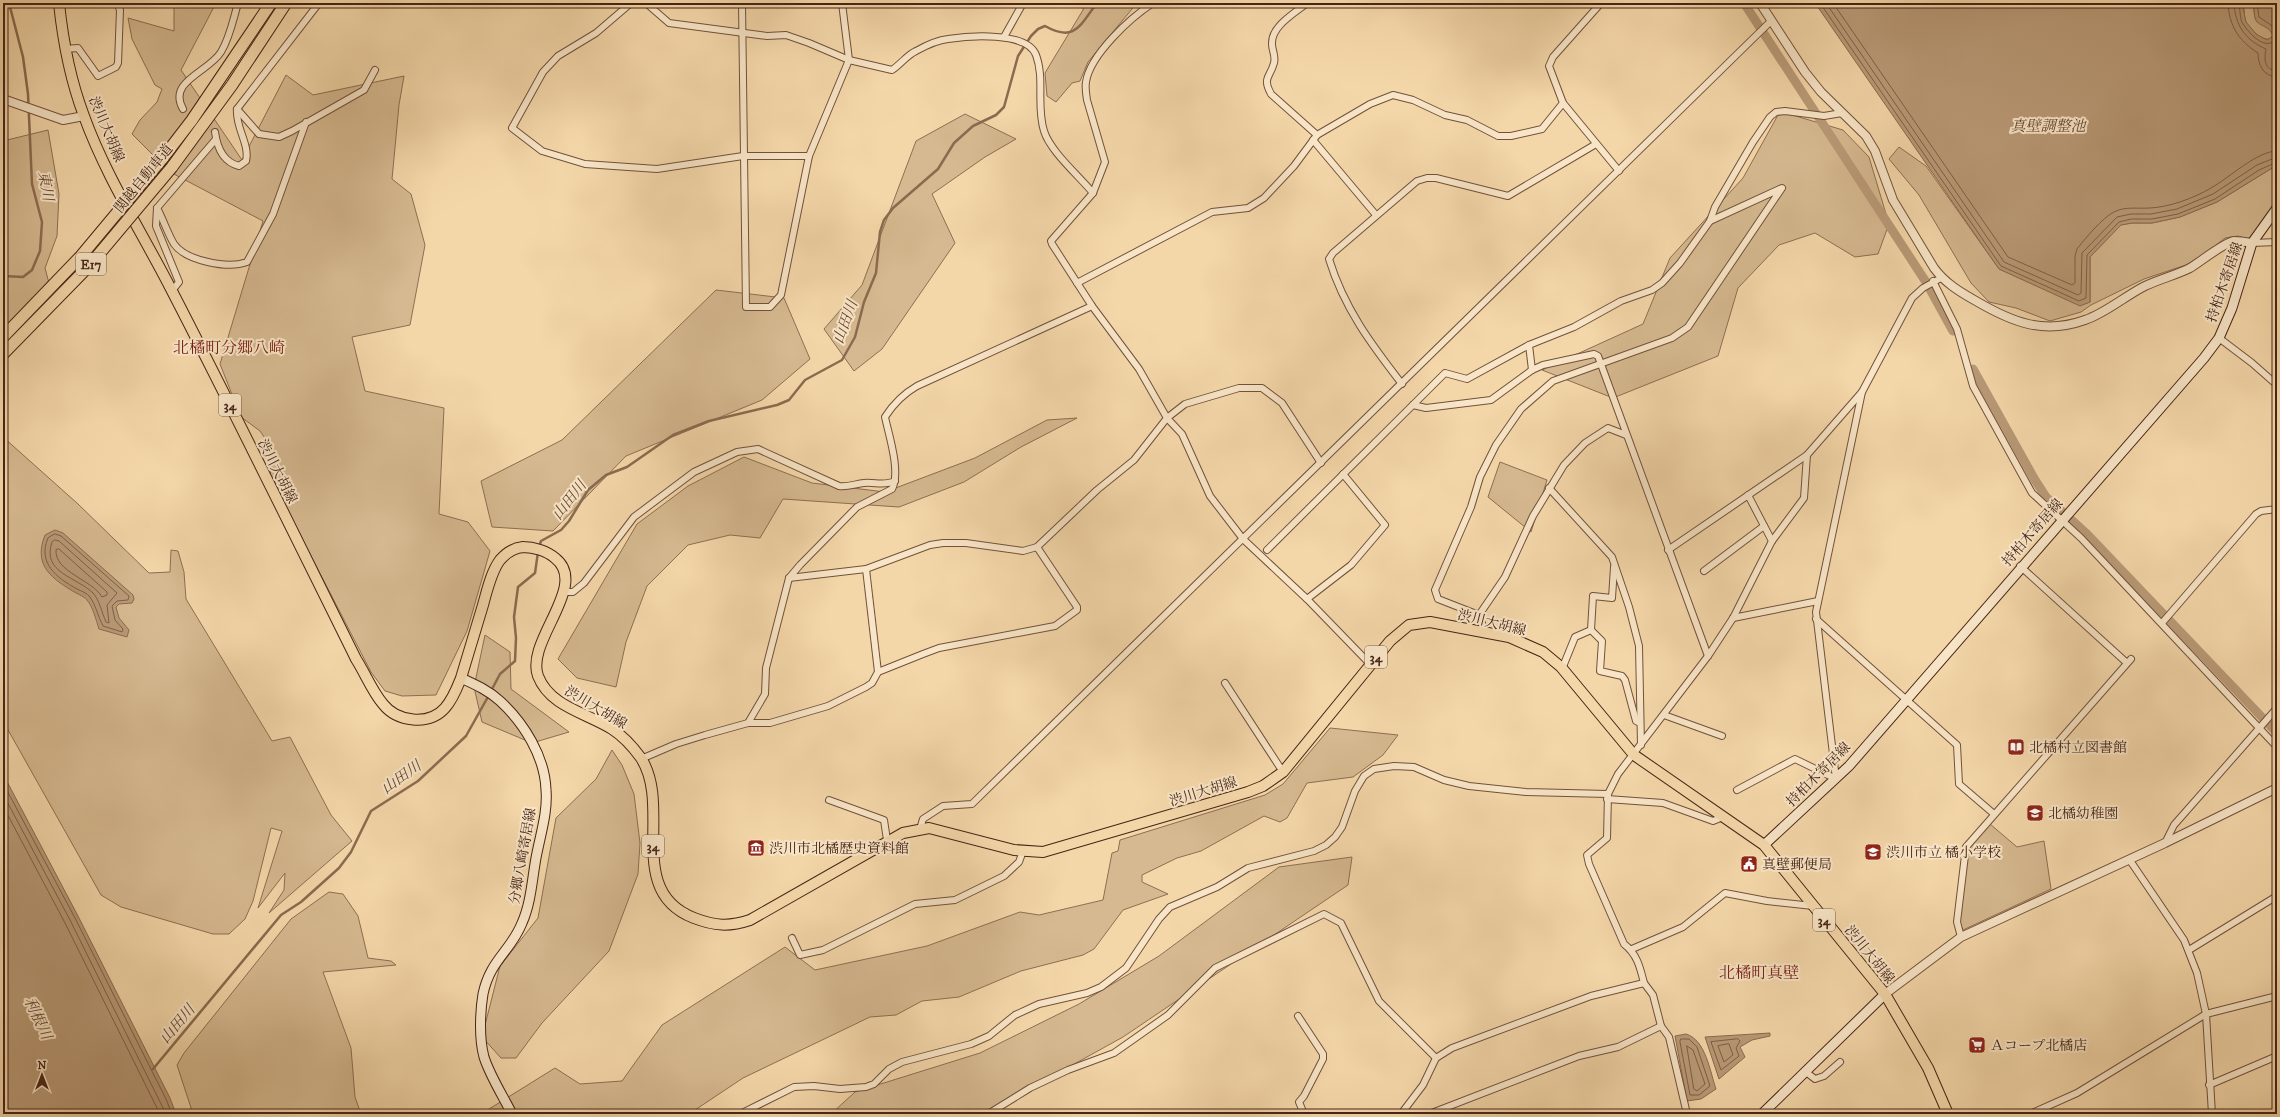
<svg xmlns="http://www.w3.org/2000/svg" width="2280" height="1117" font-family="'IM FELL DW Pica','Noto Serif JP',serif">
<rect width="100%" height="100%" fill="#f4d7a9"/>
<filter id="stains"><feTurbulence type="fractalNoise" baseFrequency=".005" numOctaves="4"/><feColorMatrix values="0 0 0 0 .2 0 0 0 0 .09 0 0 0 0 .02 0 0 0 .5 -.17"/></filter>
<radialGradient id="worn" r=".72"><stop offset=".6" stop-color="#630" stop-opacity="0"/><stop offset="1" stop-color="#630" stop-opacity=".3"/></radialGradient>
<g fill="#d6b990" stroke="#8e6e53">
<polygon points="174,3 216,3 181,70 242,160 286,75 313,95 404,76 399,105 392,179 411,194 425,245 410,325 352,337 365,391 444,408 439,514 468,522 490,551 467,631 436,695 402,696 385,691 371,672 270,477 273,450 260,431 241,417 220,364 263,221 170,172 132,134 140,120 157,102 162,89 155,85 132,39 128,18 174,31"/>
<polygon points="1084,3 1137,3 1088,62 1080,81 1072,83 1056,102 1047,96 1045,73 1083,10"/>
<path d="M2242 3H2253L2255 18 2272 31 2274 36 2271 39C2261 41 2251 30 2246 22 2243 17 2246 9 2242 3Z"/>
<polygon points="965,114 1016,139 985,157 932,194 955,243 882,349 854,371 824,329 862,285 916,141"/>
<polygon points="1789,114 1843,130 1869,157 1889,224 1878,254 1855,257 1815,233 1779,245 1738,288 1718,356 1613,398 1542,370 1643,324 1670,258 1743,178 1778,115"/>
<polygon points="48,130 59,194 57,236 45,268 49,283 3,330 3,246 6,245 3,201 3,141"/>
<polygon points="1899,147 1926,166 1999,269 2080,305 2090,302 2090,257 2120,225 2132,223 2152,223 2180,217 2217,202 2277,165 2277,209 2249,239 2238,236 2225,238 2210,250 2186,265 2144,279 2091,305 2081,312 2050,321 2016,308 1989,302 1971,283 1919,195 1889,159"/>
<polygon points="716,290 784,298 810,359 762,400 626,456 553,531 492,527 481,481 562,440"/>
<polygon points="1077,418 1021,447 964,482 899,507 783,499 760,538 730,535 688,545 647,586 626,642 616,687 577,678 558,659 637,524 688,486 744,457 812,483 885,492 975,458 1047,420"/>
<polygon points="3,437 78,504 149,573 170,572 171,550 178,551 184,572 186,599 272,741 290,737 331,815 352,841 269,913 284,890 285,873 258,908 282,831 271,828 253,901 245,919 229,934 213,934 121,907 101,895 3,721"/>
<polygon points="1500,462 1547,480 1531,532 1488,497"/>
<polygon points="485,635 510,652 511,689 569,732 532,743 482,722 474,687"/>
<polygon points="1330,728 1398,735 1383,755 1353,777 1307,783 1287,818 1280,822 1264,816 1201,851 1177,858 1142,875 1142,882 1168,894 1123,910 1094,949 1083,955 1021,971 959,997 922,1001 896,1015 870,1017 743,1078 689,1114 481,1114 555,1068 580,1084 622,1081 662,1025 785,947 815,970 927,946 1020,912 1039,915 1103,900 1112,853 1118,851 1120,840 1265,795 1283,784"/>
<polygon points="612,750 622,765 634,794 640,843 638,874 609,951 542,1023 516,1058 501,1058 482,1037 500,966 538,918 556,818 596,779"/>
<polygon points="1990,824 2017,847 2044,841 2051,889 1963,930 1959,922 1967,849"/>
<polygon points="1352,857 1348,885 1123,1037 984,1114 831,1114 855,1092 980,1053 1079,1004 1159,956 1279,867"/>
<polygon points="329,892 343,894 358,916 368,958 391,961 396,965 323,972 351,1048 355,1097 361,1114 193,1114 177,1065 184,1053 291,919"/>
</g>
<g fill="#b99a77" stroke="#8b6b50">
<path d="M1815 3H2242L2246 22 2256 34 2267 40 2273 36C2270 27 2263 27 2257 22 2253 17 2255 8 2253 3H2277V56L2272 57 2277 64V165L2217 202 2180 217 2152 223H2132L2121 225 2090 257V302L2080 306 1999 269Z"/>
<path d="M55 530 63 533 133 595 134 599 132 603 119 604 116 607 119 618 129 630 127 637 99 629C96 620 93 607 87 600 84 596 75 593 71 590 48 576 34 563 45 535Z"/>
<polygon points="3,774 78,916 170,1098 176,1114 3,1114"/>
<polygon points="1770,1033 1770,1036 1752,1040 1740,1047 1745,1057 1719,1079 1705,1037"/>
<path d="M1686 1034C1706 1040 1710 1072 1716 1089L1701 1099 1687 1101 1675 1036Z"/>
</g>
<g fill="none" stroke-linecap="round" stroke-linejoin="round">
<g stroke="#805f46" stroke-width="1">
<polyline points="1820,3 2001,266 2079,301 2086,298 2087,255 2119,222 2131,219 2152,219 2178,214 2215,199 2259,170 2277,162"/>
<polyline points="1826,3 2004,262 2078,295 2081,293 2082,253 2117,217 2131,214 2151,214 2177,209 2213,194 2257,165 2277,157"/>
<path d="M1833 3 2008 257 2072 285 2075 283V256L2077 249C2084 240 2103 217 2114 212 2125 206 2138 209 2150 208 2170 207 2194 198 2211 188 2229 178 2257 151 2277 151"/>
<path d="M2228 3C2229 26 2239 41 2258 53 2258 65 2263 76 2277 77"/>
<path d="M2234 3C2235 25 2245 40 2266 49 2264 59 2264 70 2277 71"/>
<path d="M2239 3C2240 8 2240 21 2243 24 2250 34 2266 53 2277 38"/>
<polyline points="2257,3 2259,17 2271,25 2277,34"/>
<path d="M55 534 61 536 129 596 128 600 117 601 112 606 115 620 123 629 122 632 103 626C98 617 96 605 90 597 87 593 81 591 77 589 57 578 37 563 48 538Z"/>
<path d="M55 540 59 541 117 593 107 605 109 623 106 622C102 613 99 599 93 593 77 577 41 573 52 542Z"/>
<path d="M59 549 107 592V595L102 597C93 580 54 572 56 550Z"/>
<polyline points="3,783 75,918 166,1099 172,1114"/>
<polyline points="3,794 70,920 166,1114"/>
<polyline points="3,806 65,923 160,1114"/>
<polygon points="1681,1039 1689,1039 1697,1047 1710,1086 1699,1095 1690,1095 1680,1042"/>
<polygon points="1738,1039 1740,1041 1736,1048 1739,1056 1721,1070 1711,1042"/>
<polygon points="1729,1044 1733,1055 1724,1062 1718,1046"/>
<polygon points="1687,1046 1693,1050 1705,1084 1697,1091 1694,1089"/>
</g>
<g stroke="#8b6b50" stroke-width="2.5">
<polyline points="3,276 23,277 32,270 40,251 42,222 32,184 28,94 23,57 9,3"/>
<path d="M539 547 541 541 561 530 569 521 588 490 606 475 627 467 673 435 709 421 777 405 789 400 805 380 842 360 855 337 864 302 876 273 880 232 884 220 893 208 938 169 954 143 973 126 996 115 1004 107 1018 56 1031 36 1038 29 1045 26C1075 43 1080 25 1097 3"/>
<polyline points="491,691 500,674 515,661 516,638 514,617 518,587 535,573 538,552"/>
<polyline points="153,1069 281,915 301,902 339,868 351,852 371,811 418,781 466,736 489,695"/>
</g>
<g stroke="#b99a77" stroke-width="9">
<polyline points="1744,3 1926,282 1953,331"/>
<polyline points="1973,369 2035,480 2046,497 2087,534 2277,733"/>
</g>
<polyline stroke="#d1b38c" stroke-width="6" stroke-dasharray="6 3" stroke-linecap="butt" points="202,123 215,132"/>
<g stroke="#72513b" stroke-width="8">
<g id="minor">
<polyline points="631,3 596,33 558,56 543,72 512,128 542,151 585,164 657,169 743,156 809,156"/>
<path d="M646 3 669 23 767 36 786 35 809 43 849 60 892 70C901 64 907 55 916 51 925 46 938 40 948 39 968 36 1027 31 1036 55 1045 79 1036 106 1044 131 1050 151 1079 176 1093 193"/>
<polyline points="742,3 746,307 770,307 781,295 809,156 849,60 842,3"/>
<path d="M1153 3C1130 18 1090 55 1086 82 1085 88 1086 94 1087 100L1105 162 1093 193 1051 241 1052 244 1092 306 1139 369 1167 418 1182 434 1210 496 1243 539 1307 599 1370 664"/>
<path d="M1307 3C1295 13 1271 26 1272 44 1272 51 1276 56 1274 63 1270 78 1262 77 1271 94L1317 135"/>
<polyline points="1004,37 1023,3"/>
<polyline points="65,49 78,48 98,76 116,67 118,63 120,10 117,3"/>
<polyline points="1563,103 1619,171"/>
<path d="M183 109C167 81 209 72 221 52 230 37 233 20 238 3"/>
<polyline points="237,109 259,134 279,137 292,131 364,90 375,70"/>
<path d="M215 132C217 147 223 162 239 166L246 161C250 144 235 127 237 109L319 3"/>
<polyline points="1313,140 1376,215"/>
<path d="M157 208C163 219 168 234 174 244 186 261 228 269 247 262L273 214 306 122"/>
<polyline points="2252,243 2277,242"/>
<polyline points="1933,281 1957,329 1973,386 2032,493 2081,538 2277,747"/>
<polyline points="1077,283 1212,212 1248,208 1264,198 1294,166 1317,135 1370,104 1393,95 1413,100 1445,115 1467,120 1498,136 1511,136 1542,129 1563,103 1549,66 1553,57 1601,3"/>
<polyline points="172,291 179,282 156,226 157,208 216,139"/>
<polyline points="2219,338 2252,363 2277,385"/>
<path d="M1402 384C1371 344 1344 308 1329 259L1333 253 1417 181 1427 178H1436L1508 196 1596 144"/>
<polyline points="1413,405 1426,408 1491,400 1532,370"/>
<polyline points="1549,488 1612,557 1629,607 1639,646 1641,745"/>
<polyline points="1748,495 1772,541"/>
<polyline points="1267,550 1445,373 1467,379 1529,345"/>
<polyline points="1668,550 1807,455"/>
<polyline points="2020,566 2127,663"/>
<polyline points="866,569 878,672"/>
<polyline points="1704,571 1764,526"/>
<polyline points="789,578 866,569 930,545 943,543 966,543 1023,551 1037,547 1097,490 1134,460 1167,418 1185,404 1239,388 1262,388 1282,403 1321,463"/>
<path d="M564 592H573L584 583 634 517 694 472 737 452 758 449 839 486C848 487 855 484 864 483 875 482 885 486 895 481"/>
<polyline points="1307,599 1351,565 1385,525 1343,474"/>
<polyline points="1479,615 1438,599 1435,590 1471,507 1480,477 1496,445 1521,409 1553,381 1672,338 1688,327 1782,188 1710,221"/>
<polyline points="1733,618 1818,601"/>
<polyline points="1816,619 1957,745 1959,784 1994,814"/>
<polyline points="2162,623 2256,514 2261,511 2277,509"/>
<polyline points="1591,630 1602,641 1600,671 1622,676 1625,680 1636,721 1640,723"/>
<polyline points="1485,632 1479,615 1505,577 1533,516 1564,465 1585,443 1608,428 1626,435"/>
<polyline points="1708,656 1598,356 1594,354 1543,365 1532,370 1529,345 1574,327 1621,301 1652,290 1662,283 1680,263 1710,221 1715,207 1753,142 1770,117 1776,112 1785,111 1824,116 1842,113"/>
<polyline points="1562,669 1575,637 1591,630 1593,596 1612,598 1614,567"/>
<polyline points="1225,683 1283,772"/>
<polyline points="1664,715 1722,736"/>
<path d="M748 723 765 694 766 668 789 578 800 565 857 507 892 489C901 472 889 436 885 417 894 403 903 394 917 386L1092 306"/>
<polyline points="641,759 676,744 705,735 748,723 770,723 828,706 866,687 872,683 878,672 923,654 939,648 1055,626 1077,610 1077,607 1037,547"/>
<polyline points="1737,790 1795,759 1836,779 1816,612 1862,392 1912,298 1923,288 1941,278"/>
<path d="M1608 794 1607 838 1587 855 1589 864 1624 944C1637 954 1640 967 1644 983"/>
<polyline points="1607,799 1663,803 1713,821 1723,817"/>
<polyline points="829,800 884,820 887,840"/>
<polyline points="920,829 923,819 943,806 972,804 1771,21"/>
<polyline points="2165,843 2174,825 2277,708"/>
<polyline points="2129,859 2184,940 2197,973 2206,1014 2212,1114"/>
<polyline points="1961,937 1957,922 1966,847 2131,659"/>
<polyline points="792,938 800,955 823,950 915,904 955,900 1004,876 1019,862 1023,851"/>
<polyline points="1632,949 1683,927 1725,893 1767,901 1813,906"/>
<polyline points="2189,950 2277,896"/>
<polyline points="1298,1016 1323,1054 1323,1059 1304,1096 1299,1102 1304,1114"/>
<polyline points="1806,1072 1815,1079 1824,1076 1840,1062"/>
<polyline points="2209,1085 2277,1056"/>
<polyline points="740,1114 794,1087 814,1086 840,1089 866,1087 874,1084 889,1069 902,1062 971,1044 989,1036 1015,1015 1039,1004 1087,993 1101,987 1126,968 1159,919 1170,907 1217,887 1248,868 1314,851 1326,845 1335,837 1342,827 1355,791 1364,776 1374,769 1394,766 1414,767 1444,780 1469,786 1526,792 1608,794 1618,774 1708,656 1733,618 1772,541 1804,498 1807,455 1862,392"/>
<polyline points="988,1114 1030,1088 1068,1070 1114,1053 1168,1015 1215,968 1324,914 1341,923 1379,1001 1436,1058"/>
<polyline points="1401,1114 1423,1085 1436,1058 1452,1048 1591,996 1644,983 1653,995 1661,1026 1669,1037 1687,1114"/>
<polyline points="1429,1114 1579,1056 1618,1047 1661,1026"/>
<polyline points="2030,1114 2077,1093 2206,1014 2277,996"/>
</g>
</g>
<g stroke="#72513b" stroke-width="10">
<g id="tertiary">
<path d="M1760 3 1805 72 1821 92 1866 136 1875 151 1893 200 1934 268C1945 283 1960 292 1976 301 2012 322 2043 335 2085 320 2106 313 2125 296 2145 286 2160 279 2176 275 2190 268 2200 262 2225 242 2234 241 2240 241 2246 242 2252 243"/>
<polyline points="3,99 63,120 84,116"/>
<polyline points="1885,994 1961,937 2165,843 2277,788"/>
</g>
</g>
<g stroke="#462416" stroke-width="11">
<g id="secondary">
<path d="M461 678C474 684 488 690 500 701 524 723 545 757 546 790 548 812 540 836 536 858 532 880 531 903 522 923 511 951 490 960 483 994 480 1012 479 1039 484 1057 490 1076 503 1096 512 1114"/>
<polyline points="1764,845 1849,766 2204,358 2219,338 2232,308 2252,243 2277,208"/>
<polyline points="1762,1114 1885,994"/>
</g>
</g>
<g stroke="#462416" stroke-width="12">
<path id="primary" d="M59 3C63 42 70 79 84 116 106 177 143 234 172 291 235 413 295 536 356 659 365 673 372 691 383 704 397 722 429 726 445 708 453 699 457 688 461 678 468 654 476 629 483 605 487 591 491 572 500 560 506 553 514 548 523 547 534 547 547 551 555 558 590 585 525 641 538 676 550 707 587 713 612 729 623 736 633 747 641 758 673 808 624 891 694 918 715 926 729 927 750 920L903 833 929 828 1014 850 1043 852 1248 792 1263 786 1283 772 1390 641 1409 625 1430 622 1509 637 1543 652 1561 667 1634 755 1764 845 1885 994 1928 1068 1948 1114"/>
</g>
<g stroke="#462416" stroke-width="13">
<g id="motorway">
<polyline points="162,159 192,120 271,3"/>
<polyline points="172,167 232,85 286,3"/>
</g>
</g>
<use href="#minor" stroke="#f8e5c7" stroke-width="6"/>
<use href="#tertiary" stroke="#f8e5c7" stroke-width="8"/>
<use href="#secondary" stroke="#f8e5c7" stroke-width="9"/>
<use href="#primary" stroke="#f4d7a9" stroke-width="10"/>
<use href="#motorway" stroke="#f4d7a9" stroke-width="11"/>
<g stroke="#462416" stroke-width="13" stroke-linecap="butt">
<g id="motorway-bridge">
<polyline points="3,337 81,256 162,159"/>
<polyline points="3,354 89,266 172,167"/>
</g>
</g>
<use href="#motorway-bridge" stroke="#f4d7a9" stroke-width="11"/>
</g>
<defs>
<g id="library-square" transform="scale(0.9)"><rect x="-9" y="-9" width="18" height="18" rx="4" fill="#8f2418" stroke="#f8e5c7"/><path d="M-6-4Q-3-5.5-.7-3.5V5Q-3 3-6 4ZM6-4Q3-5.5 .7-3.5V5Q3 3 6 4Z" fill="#fff"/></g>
<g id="school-square" transform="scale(0.9)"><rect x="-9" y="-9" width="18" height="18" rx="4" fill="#8f2418" stroke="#f8e5c7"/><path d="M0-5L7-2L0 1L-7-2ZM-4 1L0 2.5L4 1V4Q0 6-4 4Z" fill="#fff"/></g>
<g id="museum-square" transform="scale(0.9)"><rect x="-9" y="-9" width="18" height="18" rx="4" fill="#8f2418" stroke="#f8e5c7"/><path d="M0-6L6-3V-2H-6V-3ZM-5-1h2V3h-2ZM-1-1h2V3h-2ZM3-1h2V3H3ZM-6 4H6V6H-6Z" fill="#fff"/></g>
<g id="civic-square" transform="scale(0.9)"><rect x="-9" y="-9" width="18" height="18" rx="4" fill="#8f2418" stroke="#f8e5c7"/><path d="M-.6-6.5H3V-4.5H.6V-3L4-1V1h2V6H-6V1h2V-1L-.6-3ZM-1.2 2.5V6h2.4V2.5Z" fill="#fff"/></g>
<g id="supermarket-square" transform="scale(0.9)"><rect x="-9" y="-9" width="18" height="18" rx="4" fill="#8f2418" stroke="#f8e5c7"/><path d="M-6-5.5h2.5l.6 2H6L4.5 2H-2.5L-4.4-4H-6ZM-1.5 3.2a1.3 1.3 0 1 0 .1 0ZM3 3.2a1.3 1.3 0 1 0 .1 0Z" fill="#fff"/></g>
</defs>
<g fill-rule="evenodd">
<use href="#library-square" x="2016" y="747"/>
<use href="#school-square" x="2035" y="813"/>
<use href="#museum-square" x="756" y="848"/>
<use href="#school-square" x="1873" y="852"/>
<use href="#civic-square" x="1749" y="864"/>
<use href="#supermarket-square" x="1977" y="1045"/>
</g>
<g text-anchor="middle" stroke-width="4" stroke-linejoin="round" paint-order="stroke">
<g fill="#f8e5c7" stroke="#7b5e4b" stroke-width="1">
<rect x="76" y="253" width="30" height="22" rx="3"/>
<rect x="219" y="394" width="22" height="22" rx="3"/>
<rect x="1365" y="646" width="22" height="22" rx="3"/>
<rect x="642" y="835" width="22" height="22" rx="3"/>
<rect x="1813" y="909" width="22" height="22" rx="3"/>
</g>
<g font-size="13" font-weight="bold" fill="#462416">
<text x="91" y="269">E17</text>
<text x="230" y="410">34</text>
<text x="1376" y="662">34</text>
<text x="653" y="851">34</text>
<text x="1824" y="925">34</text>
</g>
<g font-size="14" fill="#462416" stroke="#f8e5c7">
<text transform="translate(107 129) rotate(67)" y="5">渋川大胡線</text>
<text transform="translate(143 178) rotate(-51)" y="5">関越自動車道</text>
<text transform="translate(2224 282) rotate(-71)" y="5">持柏木寄居線</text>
<text transform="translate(278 471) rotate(63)" y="5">渋川大胡線</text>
<text transform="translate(2032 532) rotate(-49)" y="5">持柏木寄居線</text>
<text transform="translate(1492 622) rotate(14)" y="5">渋川大胡線</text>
<text transform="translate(596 707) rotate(31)" y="5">渋川大胡線</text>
<text transform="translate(1818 774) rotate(-45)" y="5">持柏木寄居線</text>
<text transform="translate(1203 791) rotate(-17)" y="5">渋川大胡線</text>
<text transform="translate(522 856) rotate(-80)" y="5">分郷八崎寄居線</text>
<text transform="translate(1870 954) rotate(51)" y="5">渋川大胡線</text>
</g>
<g font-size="14" fill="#462416" stroke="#f8e5c7" text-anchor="start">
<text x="2029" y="752">北橘村立図書館</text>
<text x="2048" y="818">北橘幼稚園</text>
<text x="769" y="853">渋川市北橘歴史資料館</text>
<text x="1886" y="857">渋川市立 橘小学校</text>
<text x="1762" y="869">真壁郵便局</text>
<text x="1990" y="1050">Ａコープ北橘店</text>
</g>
<g font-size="15" font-style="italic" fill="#684733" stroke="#f8e5c7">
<text x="2048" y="131">真壁調整池</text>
<text transform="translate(46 186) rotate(80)" y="5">東川</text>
<text transform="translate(845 322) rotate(-70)" y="5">山田川</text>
<text transform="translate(569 500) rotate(-52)" y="5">山田川</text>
<text transform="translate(401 777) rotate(-36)" y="5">山田川</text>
<text transform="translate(38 1018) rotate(65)" y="5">利根川</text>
<text transform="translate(177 1024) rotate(-50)" y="5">山田川</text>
</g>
<g font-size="16" fill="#7a1f14" stroke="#f8e5c7">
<text x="229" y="353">北橘町分郷八崎</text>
<text x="1759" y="978">北橘町真壁</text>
</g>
</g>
<rect width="2280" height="1117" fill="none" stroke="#f4d7a9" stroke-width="16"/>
<rect x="4" y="4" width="2272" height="1109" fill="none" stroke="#462416" stroke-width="2"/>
<rect x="8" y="8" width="2264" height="1101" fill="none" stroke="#462416"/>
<g transform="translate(42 1075)" stroke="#f8e5c7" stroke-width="3" paint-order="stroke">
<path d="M0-3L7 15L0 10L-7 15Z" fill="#462416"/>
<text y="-6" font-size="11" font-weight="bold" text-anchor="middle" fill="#462416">N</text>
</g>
<rect width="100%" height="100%" filter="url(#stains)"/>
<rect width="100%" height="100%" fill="url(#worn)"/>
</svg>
